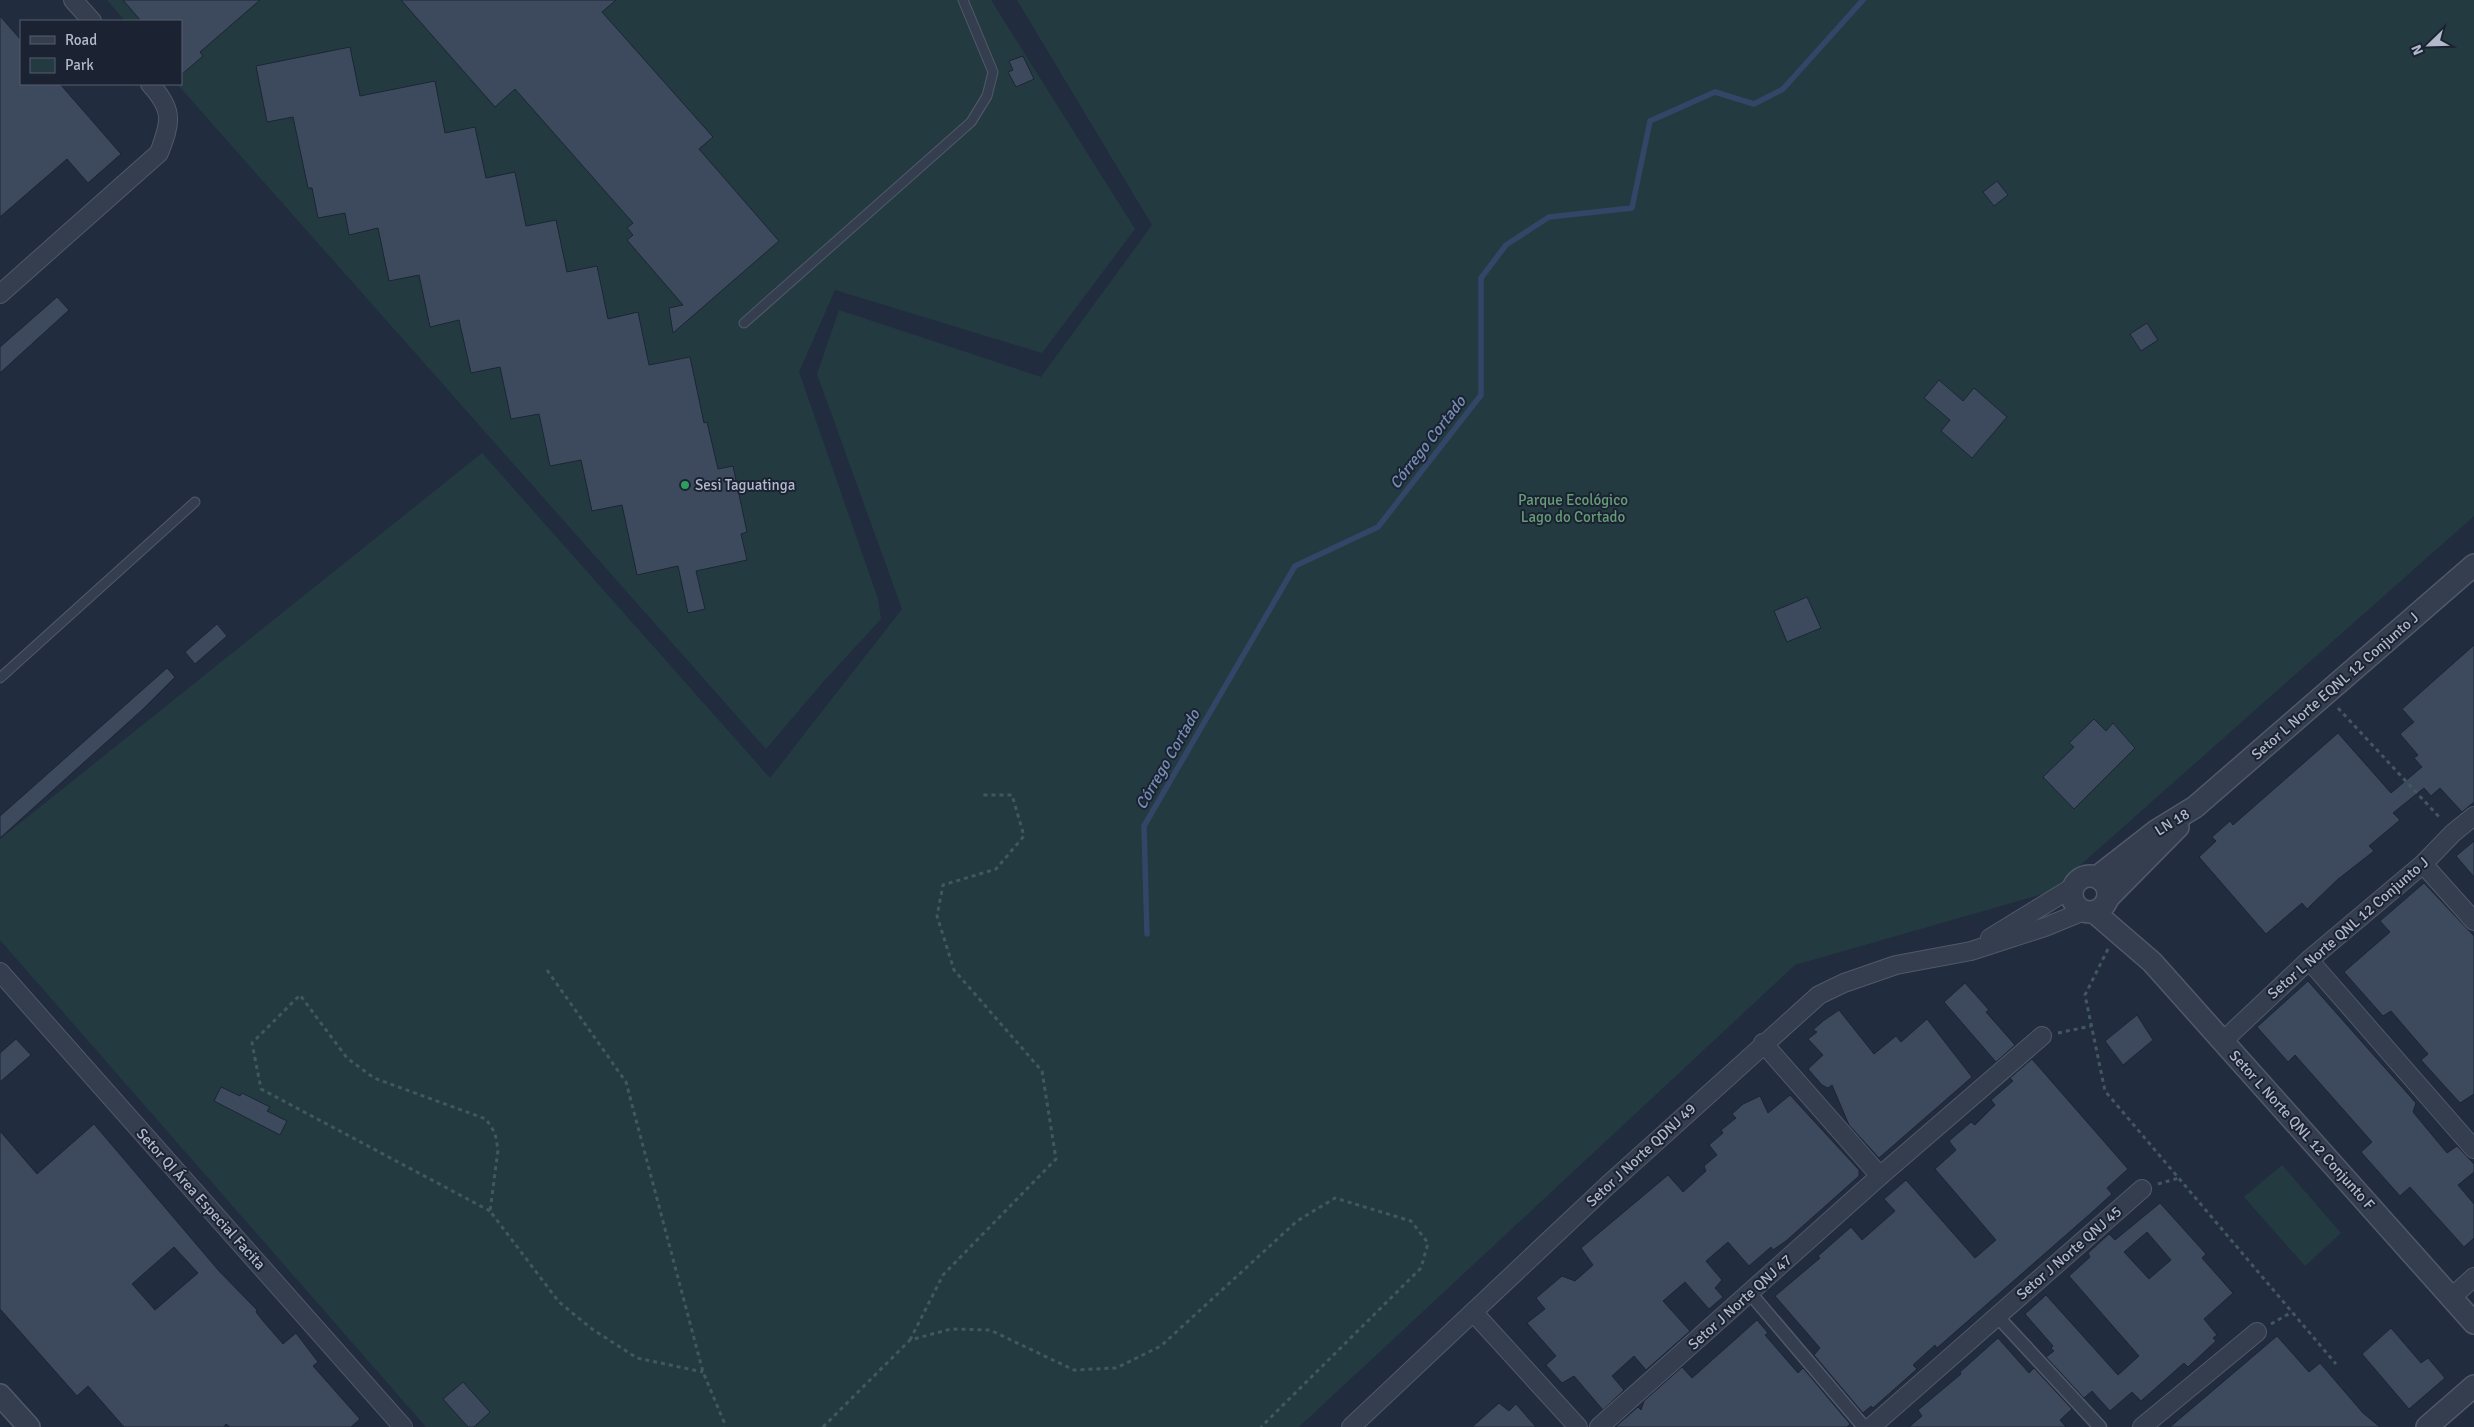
<svg xmlns="http://www.w3.org/2000/svg" width="2474" height="1427" font-family="Signika,sans-serif">
<rect width="100%" height="100%" fill="#212c3f"/>
<g fill="#233b40">
<polygon points="107,0 991,0 1135,229 1042,353 835,290 799,372 878,599 881,619 823,682 766,749 177,84 181,84 181,21 125,21"/>
<polygon points="1017,0 2474,0 2474,516 2050,892 1795,965 1299,1427 426,1427 0,940 0,839 482,453 770,778 902,609 817,374 839,310 1041,377 1152,225"/>
<polygon points="2282,1165 2341,1233 2305,1266 2244,1197"/>
</g>
<g fill="none" stroke-linecap="round" stroke-linejoin="round">
<polyline stroke="#344667" stroke-width="5.5" points="1147,934 1144,826 1295,566 1378,527 1481,395 1481,278 1506,245 1549,217 1632,208 1650,121 1715,92 1754,104 1783,89 1863,0"/>
</g>
<g fill="#3d4a5e" stroke="#1d2535" fill-rule="evenodd">
<polygon points="123,0 260,0 200,52 203,56 181,75 181,21 141,21"/>
<polygon points="401,0 616,0 602,12 713,137 699,149 779,241 673,333 669,308 683,305 627,240 633,235 627,228 633,223 515,89 495,107"/>
<polygon points="0,16 21,40 21,84 60,84 121,154 88,183 67,159 0,217"/>
<polygon points="350,47 360,96 435,81 445,133 475,127 486,178 515,172 526,226 556,220 567,272 597,266 608,319 638,312 649,365 690,357 704,423 707,422 718,469 733,466 747,532 741,534 747,560 696,571 705,609 688,613 678,566 637,575 622,505 592,511 581,460 550,466 539,414 511,419 500,367 471,373 459,320 430,327 419,275 389,281 378,228 349,235 345,213 318,218 312,188 308,188 293,117 267,122 256,66"/>
<polygon points="1023,56 1034,79 1016,87 1008,72 1013,70 1009,61"/>
<polygon points="1997,181 2008,195 1994,206 1983,192"/>
<polygon points="57,297 69,310 0,373 0,347"/>
<polygon points="2147,323 2158,340 2141,351 2130,334"/>
<polygon points="1939,380 1963,401 1974,388 2007,417 1972,458 1941,431 1950,420 1924,398"/>
<polygon points="1807,597 1821,628 1787,642 1774,611"/>
<polygon points="217,624 227,636 195,664 185,652"/>
<polygon points="2474,645 2474,802 2462,812 2440,788 2431,796 2424,788 2393,813 2400,820 2369,846 2374,851 2337,880 2307,909 2302,903 2266,934 2199,857 2216,841 2212,837 2230,821 2233,825 2338,733 2391,793 2422,767 2414,758 2418,755 2400,734 2414,722 2402,709"/>
<polygon points="167,668 175,677 142,710 0,838 0,816"/>
<polygon points="2094,719 2106,731 2113,723 2135,748 2074,809 2043,777 2074,747 2069,743"/>
<polygon points="2474,841 2474,877 2456,856"/>
<polygon points="2424,883 2474,936 2474,1094 2460,1103 2421,1060 2428,1054 2391,1011 2383,1016 2344,972 2390,932 2380,921"/>
<polygon points="2308,981 2416,1103 2413,1112 2447,1153 2457,1146 2474,1164 2474,1172 2458,1185 2474,1204 2474,1238 2464,1247 2410,1187 2400,1196 2361,1152 2372,1142 2295,1055 2288,1062 2257,1027"/>
<polygon points="1965,983 1989,1010 1986,1012 2015,1045 1996,1062 1944,1002"/>
<polygon points="1839,1010 1874,1054 1896,1036 1901,1042 1927,1019 1972,1077 1879,1158 1849,1125 1832,1085 1828,1088 1822,1085 1808,1069 1823,1055 1808,1039 1817,1032 1813,1030 1823,1021"/>
<polygon points="2137,1015 2153,1040 2123,1065 2105,1041"/>
<polygon points="16,1039 31,1055 0,1082 0,1053"/>
<polygon points="2032,1059 2128,1169 2107,1188 2112,1194 2090,1214 1937,1348 1935,1345 1913,1365 1917,1369 1873,1408 1871,1406 1863,1413 1814,1355 1820,1348 1775,1296 1820,1258 1818,1256 1851,1227 1862,1240 1895,1211 1884,1199 1906,1180 1975,1258 1996,1240 1935,1169 1956,1150 1949,1141 1971,1122 1975,1125 1995,1105 1991,1100 2013,1081 2010,1078"/>
<polygon points="221,1087 240,1096 242,1093 270,1107 267,1111 287,1121 280,1135 214,1101"/>
<polygon points="1790,1095 1859,1170 1859,1176 1786,1241 1773,1250 1771,1247 1749,1266 1728,1242 1706,1261 1722,1280 1715,1288 1723,1297 1709,1309 1685,1282 1663,1301 1690,1331 1646,1370 1634,1356 1612,1376 1624,1390 1603,1410 1574,1376 1562,1383 1546,1365 1556,1356 1527,1323 1545,1309 1536,1298 1562,1276 1575,1281 1593,1265 1581,1248 1668,1175 1683,1192 1706,1171 1704,1166 1717,1155 1709,1145 1723,1133 1721,1130 1736,1118 1732,1114 1743,1104 1760,1096 1768,1113"/>
<path d="M94 1124 219 1271 257 1310 256 1312 263 1321 283 1344 296 1333 318 1362 313 1366 360 1419 351 1427H230L226 1424 224 1427H124L88 1386 77 1396 0 1309V1131L37 1174ZM174 1247 198 1273 155 1310 132 1284Z"/>
<path d="M2160 1203 2206 1254 2202 1258 2233 1293 2204 1319 2217 1335 2213 1338 2216 1341 2188 1367 2184 1363 2141 1401 2132 1392 2110 1411 2092 1391 2084 1398 2046 1357 2054 1351 2051 1348 2053 1346 2025 1314 2046 1295 2118 1375 2139 1356 2069 1276 2090 1257 2088 1253 2109 1234 2115 1240ZM2147 1232 2171 1260 2149 1279 2124 1252Z"/>
<polygon points="1757,1320 1768,1333 1765,1335 1798,1373 1803,1368 1850,1424 1847,1427 1615,1427 1638,1407 1641,1410 1644,1401 1682,1367 1692,1378"/>
<polygon points="2391,1328 2421,1363 2428,1358 2445,1378 2409,1409 2362,1354"/>
<polygon points="2277,1336 2309,1372 2320,1363 2363,1413 2380,1427 2170,1427"/>
<polygon points="1998,1338 2029,1373 2034,1368 2072,1409 2060,1420 2066,1427 1909,1427 1922,1416 1918,1410 1961,1374 1960,1372"/>
<polygon points="463,1382 490,1412 474,1427 468,1427 443,1399"/>
<polygon points="1499,1403 1509,1411 1516,1404 1536,1427 1472,1427"/>
</g>
<g fill="none" stroke-linecap="round" stroke-linejoin="round">
<g stroke="#515969" stroke-width="11">
<g id="service">
<polyline points="744,323 971,122 987,96 993,72 963,0"/>
<polyline points="0,678 195,502"/>
</g>
</g>
<g stroke="#515969" stroke-width="15">
<g id="pedestrian">
<polyline points="1750,1293 1864,1427"/>
<polyline points="1997,1316 2100,1427"/>
</g>
</g>
<g stroke="#515969" stroke-width="20">
<g id="minor">
<polyline points="73,0 92,21"/>
<path d="M0 294 159 153C171 122 174 110 150 84"/>
<polyline points="2423,864 2474,921"/>
<polyline points="1990,938 2073,887"/>
<polyline points="2309,960 2474,1149"/>
<polyline points="0,972 403,1427"/>
<polyline points="2223,1041 2309,960 2423,864 2453,833 2474,816"/>
<polyline points="1763,1043 1880,1176"/>
<polyline points="2452,1297 2474,1277"/>
<polyline points="1474,1313 1578,1427"/>
<polyline points="1351,1427 1608,1185 1819,995 1844,983 1896,965 1971,951 2045,927 2084,911"/>
<polyline points="1599,1427 1880,1176 2042,1036"/>
<polyline points="1871,1427 2142,1189"/>
<polyline points="2142,1427 2257,1332"/>
</g>
</g>
<g stroke="#515969" stroke-width="24">
<g id="tertiary">
<circle cx="2090" cy="894" r="18"/>
<polyline points="2097,877 2156,831 2195,807 2474,565"/>
<polyline points="2108,898 2178,827"/>
<polyline points="2094,912 2152,962 2474,1323"/>
<polyline points="0,1395 29,1427"/>
<polyline points="2427,1427 2474,1386"/>
</g>
</g>
<g stroke="#41585d" stroke-width="3" stroke-dasharray="4 4" stroke-linecap="butt">
<polyline points="2338,708 2441,819"/>
<polyline points="2108,949 2085,995 2105,1091 2336,1364"/>
<polyline points="547,970 626,1082 703,1372 724,1422 724,1427"/>
<polyline points="2058,1033 2091,1026"/>
<polyline points="2158,1184 2179,1178"/>
<polyline points="490,1211 261,1089 252,1043 300,995 347,1058 374,1078 486,1119 495,1133 498,1150 490,1211 559,1302 592,1329 637,1358 703,1372"/>
<polyline points="2271,1324 2292,1312"/>
<polyline points="910,1340 943,1275 1056,1159 1042,1071 954,970 937,916 943,885 996,869 1024,836 1012,795 983,795"/>
<polyline points="823,1427 910,1340 951,1329 990,1330 1074,1370 1116,1368 1161,1346 1297,1221 1335,1198 1411,1221 1428,1243 1421,1268 1261,1427"/>
</g>
<use href="#service" stroke="#353e4f" stroke-width="9"/>
<use href="#pedestrian" stroke="#353e4f" stroke-width="12"/>
<use href="#minor" stroke="#353e4f" stroke-width="18"/>
<use href="#tertiary" stroke="#353e4f" stroke-width="21"/>
</g>
<circle fill="#2e9e5b" stroke="#1b2333" stroke-width="2" cx="685" cy="485" r="5"/>
<g text-anchor="middle" stroke-width="4" stroke-linejoin="round" paint-order="stroke">
<g font-size="15" fill="#b1b9ca" stroke="#1b2333" text-anchor="start">
<text x="695" y="490">Sesi Taguatinga</text>
</g>
<g font-size="15" fill="#669d76" stroke="#1b2333">
<text x="1573" y="505">Parque Ecológico<tspan x="1573" dy="17">Lago do Cortado</tspan></text>
</g>
<g font-size="15" fill="#b1b9ca" stroke="#1b2333">
<text transform="translate(2335 686) rotate(-41)" y="5">Setor L Norte EQNL 12 Conjunto J</text>
<text transform="translate(2172 822) rotate(-32)" y="5">LN 18</text>
<text transform="translate(2348 928) rotate(-41)" y="5">Setor L Norte QNL 12 Conjunto J</text>
<text transform="translate(2302 1130) rotate(48)" y="5">Setor L Norte QNL 12 Conjunto F</text>
<text transform="translate(1641 1155) rotate(-43)" y="5">Setor J Norte QDNJ 49</text>
<text transform="translate(201 1199) rotate(48)" y="5">Setor QI Área Especial Facita</text>
<text transform="translate(2069 1253) rotate(-41)" y="5">Setor J Norte QNJ 45</text>
<text transform="translate(1740 1302) rotate(-42)" y="5">Setor J Norte QNJ 47</text>
</g>
<g font-size="16" font-style="italic" fill="#768db4" stroke="#1b2333">
<text transform="translate(1427 442) rotate(-52)" y="6">Córrego Cortado</text>
<text transform="translate(1167 759) rotate(-60)" y="6">Córrego Cortado</text>
</g>
</g>
<rect x="20" y="20" width="162" height="65" fill="#1b2333" stroke="#575f6f"/>
<rect x="30" y="36" width="25" height="8" fill="#353e4f" stroke="#575f6f"/>
<text x="65" y="45" font-size="15" fill="#b1b9ca">Road</text>
<rect x="30" y="58" width="25" height="15" fill="#233b40" stroke="#575f6f"/>
<text x="65" y="70" font-size="15" fill="#b1b9ca">Park</text>
<g transform="translate(2429 45) rotate(247)" stroke="#1b2333" stroke-width="4" paint-order="stroke">
<path d="M0-4L9 19L0 12L-9 19Z" fill="#b1b9ca"/>
<text y="-8" font-size="14" font-weight="bold" text-anchor="middle" fill="#b1b9ca">N</text>
</g>
</svg>
